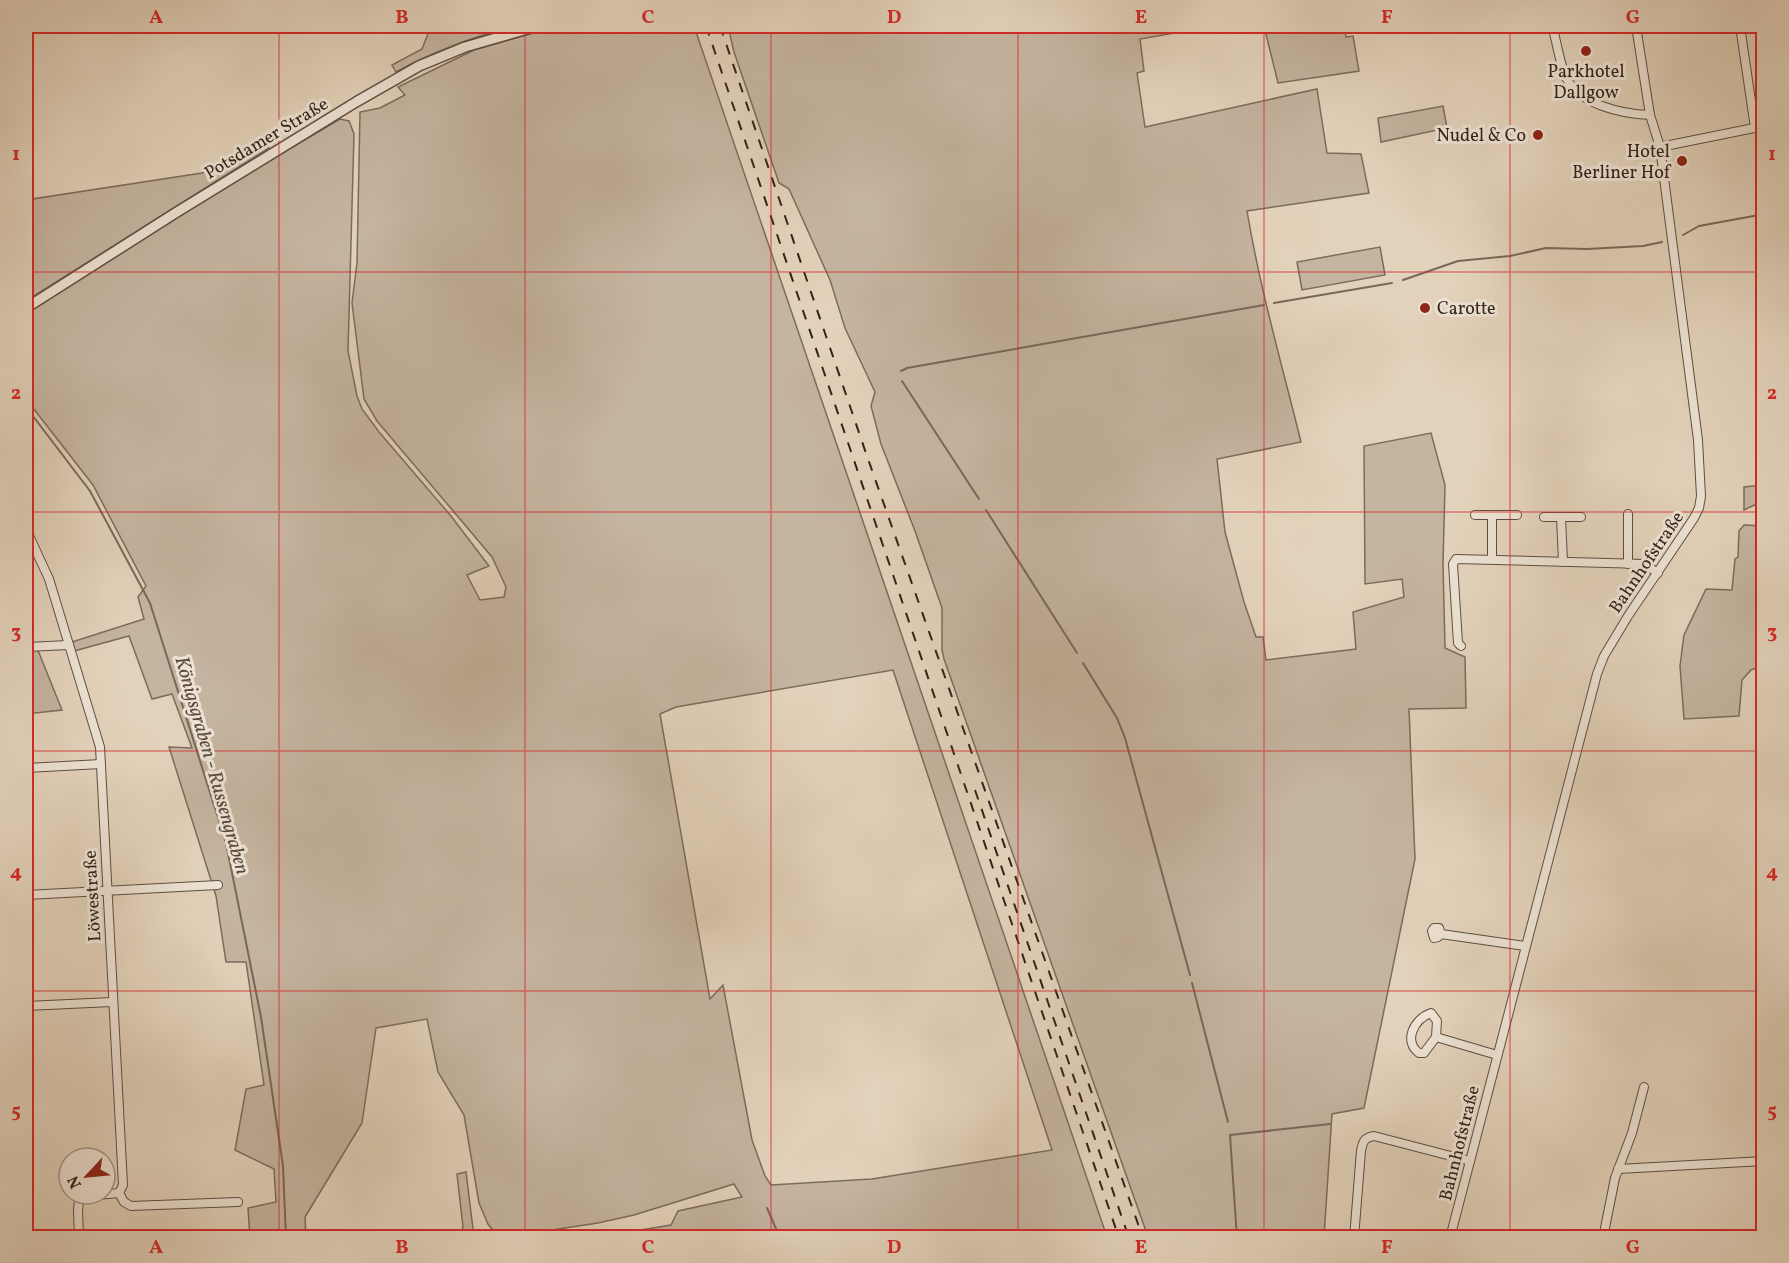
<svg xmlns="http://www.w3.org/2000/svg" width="1789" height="1263" font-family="Vollkorn,serif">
<rect width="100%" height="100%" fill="#e3d2bb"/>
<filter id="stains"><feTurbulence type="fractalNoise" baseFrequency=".00333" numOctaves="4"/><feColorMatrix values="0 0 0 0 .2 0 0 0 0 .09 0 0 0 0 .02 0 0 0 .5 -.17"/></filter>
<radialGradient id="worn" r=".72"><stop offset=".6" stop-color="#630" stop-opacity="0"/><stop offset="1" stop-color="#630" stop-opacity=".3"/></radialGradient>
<g fill="#c5b4a0" stroke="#7c6c5d" stroke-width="1.5" fill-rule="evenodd">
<path d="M431 26H513C472 38 433 51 396 72L392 65 422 49Z"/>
<path d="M558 26H694L1107 1237H598L671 1225 678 1211 742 1197 734 1184 634 1215 598 1223 512 1236 495 1233 488 1224 479 1203 464 1115 438 1072 427 1019 376 1028 362 1123 305 1217 306 1237H250L248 1208 276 1202 274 1169 235 1150 246 1089 264 1085 246 962H226L216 896 169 747 192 748 172 694 152 699 129 636 74 651 72 642 144 619 138 597 146 586 93 485 26 399V313L208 197 340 119 349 121 354 134 348 351 357 396 362 409 379 432 451 516 489 566 467 575 480 600 504 597 506 587 492 557 377 421 364 399 352 303 357 263 360 112 380 108 405 95 398 87 474 50ZM893 670 1052 1150 872 1179 771 1185 765 1176 752 1140 723 985 710 999 660 714 676 707Z"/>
<path d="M728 26H1214L1140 39 1144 71 1137 73 1145 127 1317 89 1327 153 1361 154 1369 193 1247 211C1260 289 1282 365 1301 442L1217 459 1225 532 1244 602 1256 637H1263L1266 660 1356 649 1353 612 1404 597 1402 579 1365 584 1364 446 1431 433 1445 485 1443 564 1445 648 1465 657 1466 708 1409 709 1415 859 1364 1108 1332 1114 1324 1237H1148L944 659 942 650V608L915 531 881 444 871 406 875 392 845 328 830 280 789 189 779 183 734 52Z"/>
<polygon points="1264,26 1344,26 1346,37 1353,36 1359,71 1278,83"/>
<polygon points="1443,106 1447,128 1381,142 1378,118"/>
<polygon points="265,140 269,148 26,301 26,200 202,173"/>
<polygon points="1380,247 1385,275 1302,290 1297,262"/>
<polygon points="1763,485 1763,501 1744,510 1744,487"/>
<polygon points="1744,525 1763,526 1763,666 1751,670 1742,680 1739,716 1684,719 1680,666 1684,635 1706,589 1732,590 1735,559 1738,557 1739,531"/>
<polygon points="26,648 37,648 62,710 26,714"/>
<polygon points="466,1172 474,1237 460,1237 463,1227 457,1174"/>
</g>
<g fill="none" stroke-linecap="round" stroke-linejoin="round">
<g stroke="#78685a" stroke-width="2">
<polyline points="1683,235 1699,226 1759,215 1761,213 1757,189"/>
<polyline points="1403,280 1458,261 1510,256 1546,248 1587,249 1643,246 1662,242"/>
<polyline points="1274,303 1392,283"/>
<polyline points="901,371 907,368 1264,305"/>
<polyline points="902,381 979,499"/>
<polyline points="26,407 90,491 150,603 226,843 261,1017 283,1166 286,1238"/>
<polyline points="986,510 1077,653"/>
<polyline points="1083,663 1117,718 1125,738 1190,975"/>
<polyline points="1192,983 1228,1122"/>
<polyline points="767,1208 780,1238"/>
<polyline points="1237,1238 1230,1135 1330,1124"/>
</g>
<g stroke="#5e4f42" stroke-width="10">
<g id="minor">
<path d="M1552 26C1557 42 1559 60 1565 75 1577 105 1623 114 1650 115"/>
<polyline points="1740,26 1755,128"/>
<polyline points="1660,147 1764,126"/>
<polyline points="1475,515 1517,515"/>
<polyline points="1544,517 1581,517"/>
<polyline points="1561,517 1563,562"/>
<polyline points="26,529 49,579 100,747 123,1185 119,1193 86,1196 79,1200 78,1210 79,1238"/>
<polyline points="1492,559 1492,516"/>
<polyline points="1628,564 1628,514"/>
<polyline points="1461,646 1458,643 1453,564 1456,559 1644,564 1658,573"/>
<polyline points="26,647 69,645"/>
<polyline points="26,768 101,764"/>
<polyline points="26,895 218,885"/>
<polyline points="1441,934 1438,937 1434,938 1432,931 1434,928 1439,928 1441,934 1525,946"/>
<polyline points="26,1006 112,1002"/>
<path d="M1436 1037 1424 1053H1419C1403 1041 1414 1019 1431 1013L1437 1021 1436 1037 1497 1055"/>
<polyline points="1618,1169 1764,1161"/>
<polyline points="119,1193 124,1202 131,1206 238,1202"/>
<path d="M1354 1238 1361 1151C1363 1141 1364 1138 1374 1136L1470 1161"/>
<polyline points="1450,1238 1597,674 1604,656 1628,616 1694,518 1699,508 1701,496 1698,440 1660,147 1650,115 1636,26"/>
<polyline points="1603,1238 1615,1178 1632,1133 1644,1087"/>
</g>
</g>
<g stroke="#5e4f42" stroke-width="12">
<polyline id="tertiary" points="26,308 177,212 356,102 419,66 465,47 538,26"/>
</g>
<use href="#minor" stroke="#ede2d3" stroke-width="8"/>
<use href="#tertiary" stroke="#ede2d3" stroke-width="9"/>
<g stroke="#32231a" stroke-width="2" stroke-dasharray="10 10" stroke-linecap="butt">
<polyline points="706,26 1119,1238"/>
<polyline points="720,26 868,459 1143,1238"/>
<polyline points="975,790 1129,1238"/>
</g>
</g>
<path fill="none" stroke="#d62828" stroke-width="1.5" stroke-opacity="0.55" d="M279 26V1238M525 26V1238M771 26V1238M1018 26V1238M1264 26V1238M1510 26V1238M26 272H1764M26 512H1764M26 751H1764M26 991H1764"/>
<g fill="#8f2418" stroke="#ede2d3" stroke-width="2">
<circle cx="1586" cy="51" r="6"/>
<circle cx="1538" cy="135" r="6"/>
<circle cx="1682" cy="161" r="6"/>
<circle cx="1425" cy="308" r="6"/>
</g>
<g text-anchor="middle" stroke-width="6" stroke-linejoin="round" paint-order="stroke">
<g font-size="18" fill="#32231a" stroke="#ede2d3" text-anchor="end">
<text x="1586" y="77" text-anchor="middle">Parkhotel<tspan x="1586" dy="21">Dallgow</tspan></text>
<text x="1526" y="141">Nudel &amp; Co</text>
<text x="1670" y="157">Hotel<tspan x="1670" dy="21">Berliner Hof</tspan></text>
<text x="1437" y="314" text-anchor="start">Carotte</text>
</g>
<g font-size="18" fill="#32231a" stroke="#ede2d3">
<text transform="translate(266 138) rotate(-31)" y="6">Potsdamer Straße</text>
<text transform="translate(1646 562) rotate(-56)" y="6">Bahnhofstraße</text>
<text transform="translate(92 896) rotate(-93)" y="6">Löwestraße</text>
<text transform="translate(1459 1143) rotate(-76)" y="6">Bahnhofstraße</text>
</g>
<g font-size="20" font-style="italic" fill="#5b4b3f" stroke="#ede2d3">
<text transform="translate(213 765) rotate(74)" y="7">Königsgraben - Russengraben</text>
</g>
</g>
<rect width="1789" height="1263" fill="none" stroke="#e3d2bb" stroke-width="66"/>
<g transform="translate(87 1176) rotate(244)"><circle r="28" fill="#ede2d3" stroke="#a29689" stroke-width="1.5"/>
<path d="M0-4.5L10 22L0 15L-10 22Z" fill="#8f2418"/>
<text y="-9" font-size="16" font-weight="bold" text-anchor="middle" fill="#32231a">N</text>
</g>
<rect x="33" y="33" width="1723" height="1197" fill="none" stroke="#d62828" stroke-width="2"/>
<g font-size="20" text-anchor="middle" font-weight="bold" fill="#d62828">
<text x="156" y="23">A</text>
<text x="402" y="23">B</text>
<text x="648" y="23">C</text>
<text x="894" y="23">D</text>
<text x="1141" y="23">E</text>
<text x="1387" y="23">F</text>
<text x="1633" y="23">G</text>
<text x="16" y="160">1</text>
<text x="1772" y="160">1</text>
<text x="16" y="399">2</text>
<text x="1772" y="399">2</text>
<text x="16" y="638">3</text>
<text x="1772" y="638">3</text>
<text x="16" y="878">4</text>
<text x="1772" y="878">4</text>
<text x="16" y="1117">5</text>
<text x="1772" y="1117">5</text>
<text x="156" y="1253">A</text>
<text x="402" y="1253">B</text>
<text x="648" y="1253">C</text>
<text x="894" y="1253">D</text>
<text x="1141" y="1253">E</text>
<text x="1387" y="1253">F</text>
<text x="1633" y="1253">G</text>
</g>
<rect width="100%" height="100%" filter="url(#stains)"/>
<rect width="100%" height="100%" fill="url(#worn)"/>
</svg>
